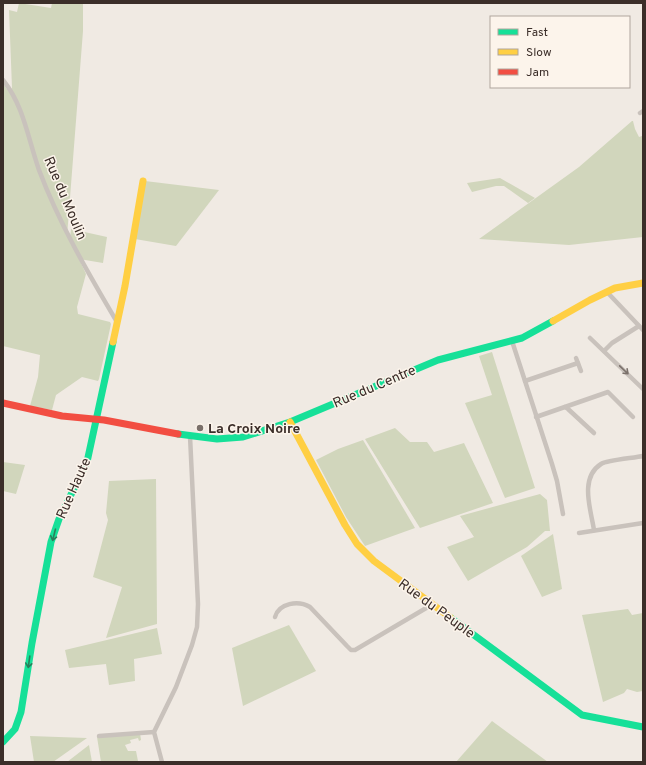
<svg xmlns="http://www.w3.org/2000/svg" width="646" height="765" font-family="Overpass,sans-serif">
<rect width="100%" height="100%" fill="#f0eae3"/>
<g fill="#d1d6bc">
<polygon points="19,3 51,8 52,3 83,3 83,31 67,236 70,238 71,229 107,237 103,263 79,259 86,274 77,307 78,314 110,322 111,324 99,379 98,381 82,377 56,395 52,410 30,406 38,377 40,355 3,346 3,87 4,85 9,92 12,88 9,10 17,12"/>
<polygon points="632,121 633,121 635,129 639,137 642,136 643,143 643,237 569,245 479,239 579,167"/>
<polygon points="500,178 535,198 528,203 504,186 496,186 472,192 467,183"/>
<polygon points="145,181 219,190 176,246 135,239"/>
<polygon points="492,352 535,488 505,498 465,403 492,395 479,356"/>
<polygon points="395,428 410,442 427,442 434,452 464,443 493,503 420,528 365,439"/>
<polygon points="363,440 415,528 365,546 346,517 316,460 338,449"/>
<polygon points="3,462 25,465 16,494 3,491"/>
<polygon points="156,479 157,624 106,638 122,587 93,577 108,520 106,513 109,481"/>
<polygon points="540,494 547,500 550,531 545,531 527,547 468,581 447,547 474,537 460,516"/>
<polygon points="553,534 562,589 542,597 521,556"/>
<polygon points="628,609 632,615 643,613 643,691 637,692 627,689 624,693 603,702 582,615"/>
<polygon points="289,625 316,671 243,706 232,648"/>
<polygon points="157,628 162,654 134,659 135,681 109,685 106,664 69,668 65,650"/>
<polygon points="492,721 548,762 456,762"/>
<polygon points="140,733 141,740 139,741 138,738 130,740 131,743 125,745 128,751 136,751 138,761 101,762 97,737"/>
<polygon points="30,736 87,738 53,762 34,762"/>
<polygon points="89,745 92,762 67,762"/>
</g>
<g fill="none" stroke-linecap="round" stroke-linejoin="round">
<g stroke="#c9c2bc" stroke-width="4.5">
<path d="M3 80C24 106 28 139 39 170 59 223 88 273 117 322"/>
<polyline points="640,113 643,111"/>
<polyline points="607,292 643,330"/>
<polyline points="590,338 643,389"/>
<polyline points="512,341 552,464 557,481 563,514"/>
<polyline points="604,351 612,343 639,326"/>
<polyline points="576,358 581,371"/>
<polyline points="525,381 578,363"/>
<polyline points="565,407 568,409 594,433"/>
<polyline points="536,417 608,392 633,417"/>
<path d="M594 530C591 510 579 478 601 464 607 460 634 458 643 456"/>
<polyline points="579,533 643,523"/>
<path d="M275 617C279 603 298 600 310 607L347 646 351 650H355L433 604"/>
<polyline points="99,736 154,732"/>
<polyline points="162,762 154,732 176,687 192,645 197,627 198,604 190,436"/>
</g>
<g stroke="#16e098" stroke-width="7">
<polyline points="178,434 217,439 243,437 290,422 438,360 522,338 553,321"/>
<polyline points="451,618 582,715 643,727"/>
<polyline points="3,742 15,729 21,712 32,643 51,542 59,519 87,462 113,342"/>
</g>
<g stroke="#ffcf43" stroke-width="7">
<polyline points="553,321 590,300 615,288 643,283"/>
<polyline points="113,342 125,286 143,181"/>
<polyline points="290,422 345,525 357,544 374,561 451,618"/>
</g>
<polyline stroke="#f24e42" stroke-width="7" points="3,403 62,416 104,420 178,434"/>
</g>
<defs><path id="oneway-shaft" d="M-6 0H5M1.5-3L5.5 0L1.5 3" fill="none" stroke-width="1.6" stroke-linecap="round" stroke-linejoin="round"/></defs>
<use stroke="#7b716b" href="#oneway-shaft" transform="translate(624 370) rotate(44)"/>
<g stroke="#2a7e5b">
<use href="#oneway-shaft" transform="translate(54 535) rotate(104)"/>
<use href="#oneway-shaft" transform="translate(29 662) rotate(98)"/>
</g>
<circle fill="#7a706a" stroke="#fcf4eb" stroke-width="1.5" cx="200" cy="428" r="4"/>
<g text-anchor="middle" stroke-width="3" stroke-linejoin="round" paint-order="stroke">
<g font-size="14" fill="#3b2e29" stroke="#fcf4eb">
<text transform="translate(66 198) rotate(67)" y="5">Rue du Moulin</text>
<text transform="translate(374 386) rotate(-23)" y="5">Rue du Centre</text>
<text transform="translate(73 488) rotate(-66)" y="5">Rue Haute</text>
<text transform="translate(437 608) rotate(36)" y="5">Rue du Peuple</text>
</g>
<g font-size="14" font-weight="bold" fill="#3b2e29" stroke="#fcf4eb" text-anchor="start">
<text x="208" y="433">La Croix Noire</text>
</g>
</g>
<rect width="646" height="765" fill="none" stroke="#3b2e29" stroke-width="8"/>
<rect x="490" y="16" width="140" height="72" fill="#fcf4eb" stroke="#afa59d"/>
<rect x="498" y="29" width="20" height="6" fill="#16e098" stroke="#afa59d"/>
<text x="526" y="36" font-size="12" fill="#3b2e29">Fast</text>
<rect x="498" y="49" width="20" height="6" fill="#ffcf43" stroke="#afa59d"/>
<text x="526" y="56" font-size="12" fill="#3b2e29">Slow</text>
<rect x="498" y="69" width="20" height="6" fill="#f24e42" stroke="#afa59d"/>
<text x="526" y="76" font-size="12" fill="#3b2e29">Jam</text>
</svg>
